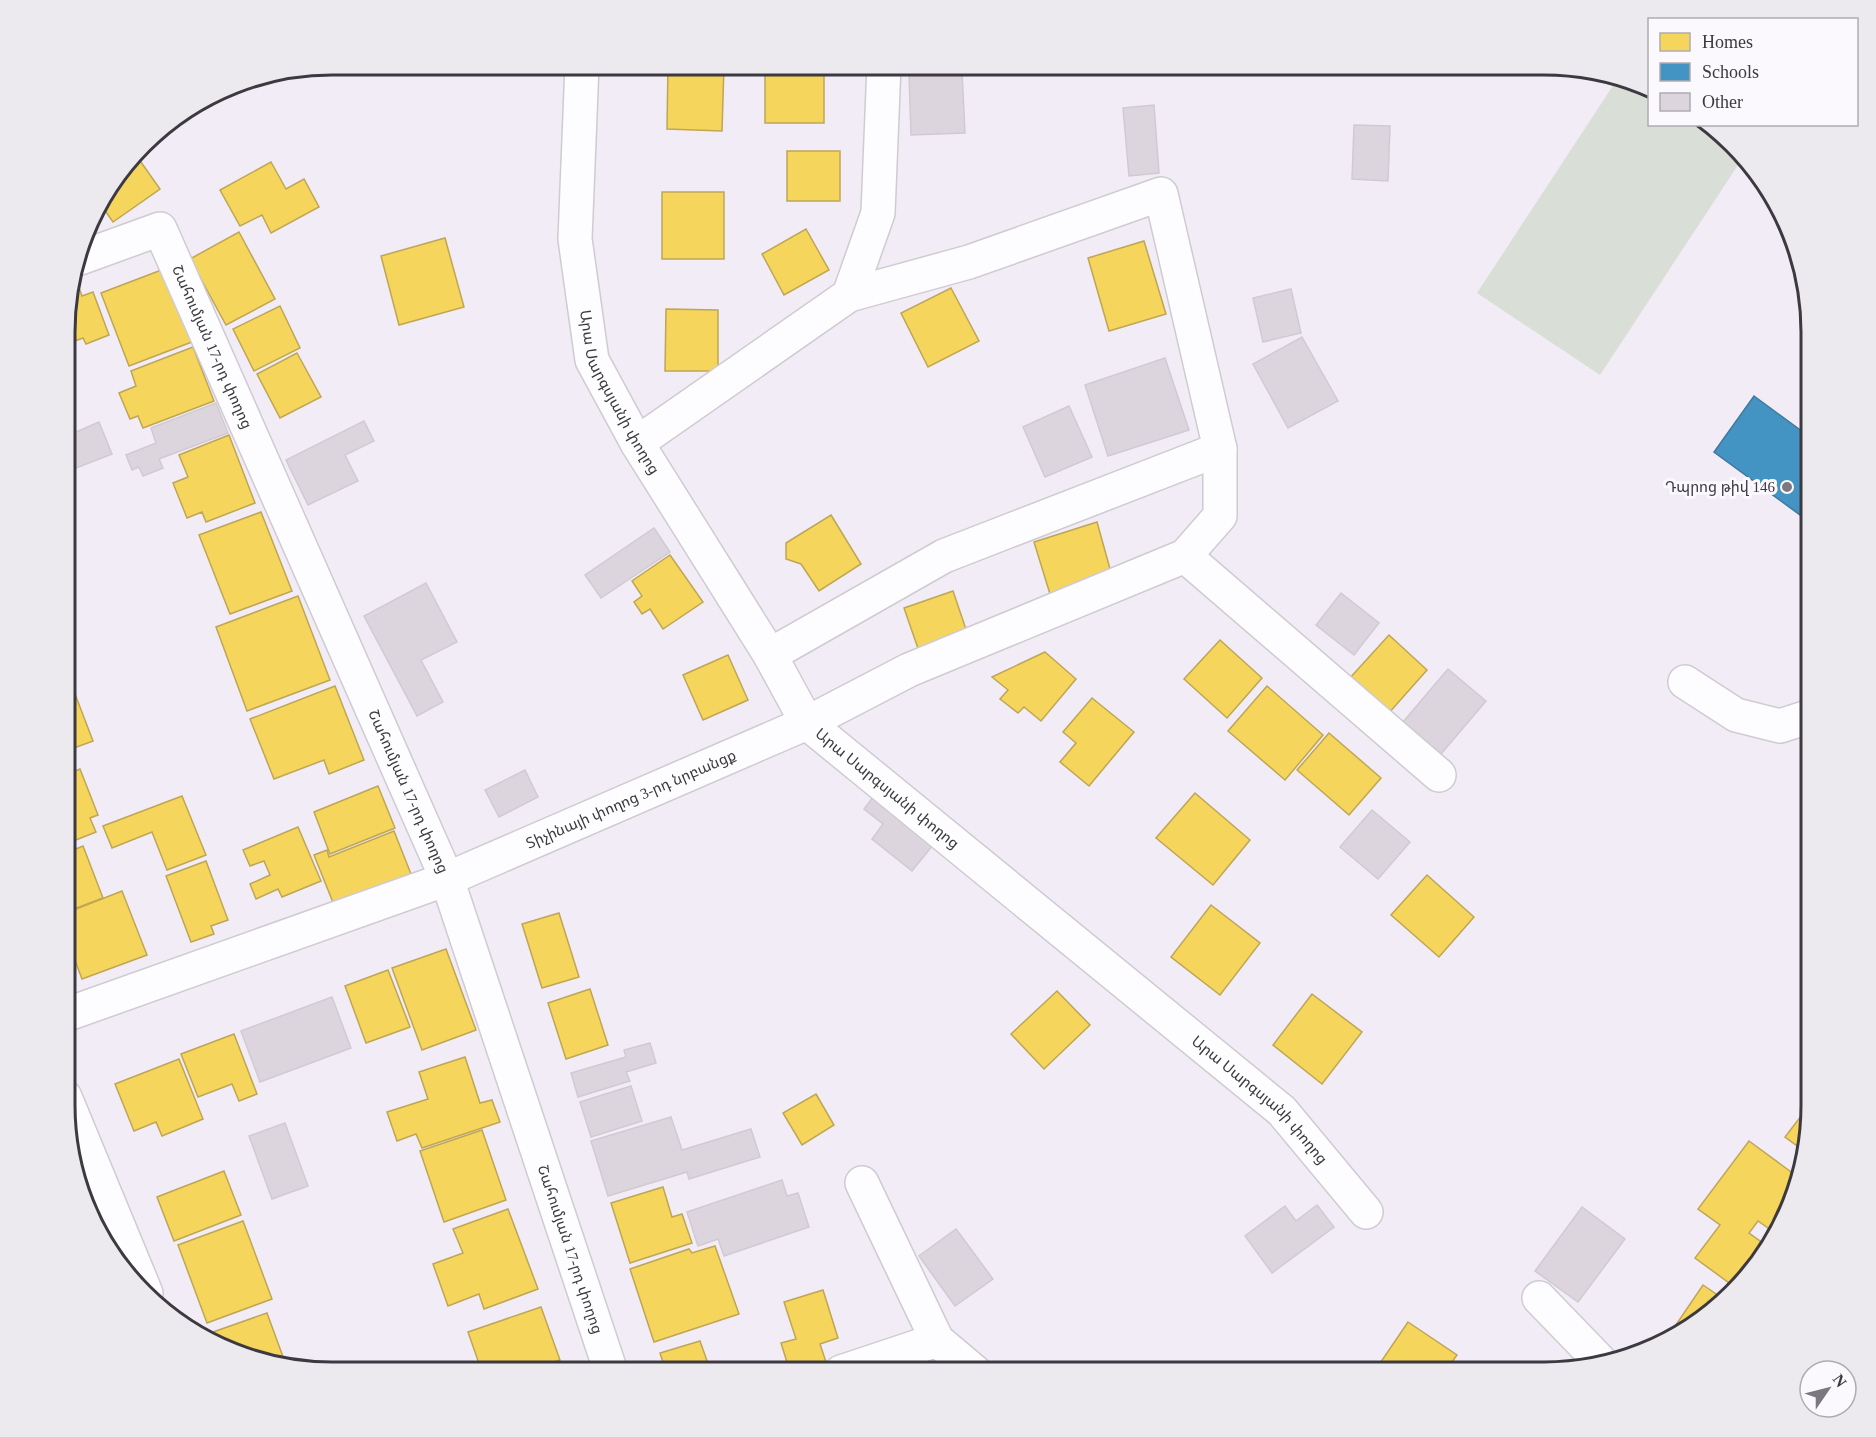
<svg xmlns="http://www.w3.org/2000/svg" width="1876" height="1437" font-family="'Times New Roman','Noto Sans Armenian',serif">
<rect width="100%" height="100%" fill="#f2ecf6"/>
<polygon fill="#d9ded6" points="1618,78 1649,87 1650,124 1710,125 1720,131 1742,159 1600,375 1477,293"/>
<g fill="#f6d55c" stroke="#bea654" stroke-width="1.5">
<polygon points="668,65 724,65 722,131 667,129"/>
<rect x="765" y="71" width="59" height="52"/>
<rect x="787" y="151" width="53" height="50"/>
<polygon points="136,155 160,189 113,222 99,202"/>
<polygon points="271,162 286,189 304,179 319,207 271,233 262,215 240,226 220,190"/>
<rect x="662" y="192" width="62" height="67"/>
<polygon points="806,229 829,270 784,295 762,254"/>
<polygon points="239,232 275,299 226,325 190,259"/>
<polygon points="445,238 464,307 399,325 381,256"/>
<polygon points="1144,241 1166,314 1109,331 1088,258"/>
<polygon points="164,269 197,340 129,366 101,293"/>
<polygon points="77,282 82,296 93,292 109,335 86,344 83,338 67,344 67,297 71,284"/>
<polygon points="951,288 979,341 928,367 901,313"/>
<polygon points="280,306 300,348 254,371 233,329"/>
<polygon points="666,309 718,310 718,371 665,371"/>
<polygon points="193,347 214,401 143,428 138,416 130,419 119,393 136,386 131,371"/>
<polygon points="297,353 321,397 280,418 257,374"/>
<polygon points="229,435 255,503 206,522 202,512 187,518 173,483 188,477 179,455"/>
<polygon points="261,512 292,591 230,614 199,535"/>
<polygon points="831,515 861,564 819,591 801,564 786,559 786,543"/>
<polygon points="1097,522 1112,576 1050,594 1034,542"/>
<polygon points="670,555 703,602 663,629 650,609 642,614 634,602 642,596 632,581"/>
<polygon points="953,591 970,641 921,657 904,608"/>
<polygon points="298,596 330,680 247,711 216,627"/>
<polygon points="1389,635 1427,670 1388,714 1349,679"/>
<polygon points="1220,640 1262,678 1227,718 1184,679"/>
<polygon points="1045,652 1076,679 1041,721 1024,707 1018,713 1000,699 1008,690 992,677"/>
<polygon points="728,655 748,700 703,720 683,675"/>
<polygon points="67,673 93,741 66,751 66,674"/>
<polygon points="335,686 364,760 329,774 324,760 274,779 250,719"/>
<polygon points="1267,686 1323,735 1285,780 1228,731"/>
<polygon points="1092,698 1134,732 1089,786 1060,762 1076,743 1063,732"/>
<polygon points="1329,733 1381,778 1349,815 1297,770"/>
<polygon points="80,769 98,815 90,818 96,832 66,844 66,775"/>
<polygon points="378,786 395,828 330,854 314,812"/>
<polygon points="1195,793 1250,840 1213,885 1156,838"/>
<polygon points="182,796 206,855 167,870 152,832 112,848 103,826"/>
<polygon points="298,827 321,881 282,897 278,889 256,899 250,884 270,875 264,861 250,866 243,850"/>
<polygon points="394,831 411,874 334,905 314,855 327,850 329,857"/>
<polygon points="83,846 103,898 66,912 66,853"/>
<polygon points="206,861 228,920 211,926 214,934 191,942 166,876"/>
<polygon points="1427,875 1474,917 1439,957 1391,915"/>
<polygon points="122,891 147,955 82,979 65,934 66,913"/>
<polygon points="1211,905 1260,943 1220,995 1171,957"/>
<polygon points="559,913 579,977 542,988 522,924"/>
<polygon points="446,949 476,1030 422,1050 392,968"/>
<polygon points="388,970 410,1027 366,1043 345,986"/>
<polygon points="590,989 608,1045 566,1059 548,1003"/>
<polygon points="1057,991 1090,1025 1044,1069 1011,1034"/>
<polygon points="1312,994 1362,1032 1322,1084 1273,1045"/>
<polygon points="234,1034 257,1094 239,1101 232,1084 198,1097 181,1054"/>
<polygon points="465,1057 480,1103 492,1100 500,1122 422,1148 416,1134 397,1141 387,1112 428,1099 419,1072"/>
<polygon points="179,1059 203,1119 162,1136 156,1122 134,1131 115,1084"/>
<polygon points="816,1094 834,1125 802,1145 783,1113"/>
<polygon points="1811,1103 1811,1122 1804,1151 1785,1137"/>
<polygon points="482,1130 506,1200 444,1222 420,1151"/>
<polygon points="1749,1141 1798,1177 1791,1207 1775,1233 1758,1221 1749,1233 1767,1246 1745,1281 1736,1288 1695,1258 1720,1225 1698,1209"/>
<polygon points="224,1171 241,1215 174,1241 157,1197"/>
<polygon points="663,1187 672,1217 682,1214 692,1243 630,1263 611,1203"/>
<polygon points="508,1209 538,1289 484,1309 479,1294 448,1306 433,1264 463,1253 453,1229"/>
<polygon points="243,1221 272,1299 207,1323 178,1245"/>
<polygon points="715,1246 739,1314 654,1342 630,1269 689,1249 692,1253"/>
<polygon points="1703,1285 1722,1298 1672,1337 1669,1335"/>
<polygon points="823,1290 838,1338 820,1344 827,1365 804,1372 790,1372 781,1343 796,1339 784,1302"/>
<polygon points="541,1307 560,1360 524,1372 482,1372 468,1332"/>
<polygon points="267,1313 286,1365 230,1352 218,1345 213,1332"/>
<polygon points="1408,1322 1457,1355 1445,1372 1374,1372"/>
<polygon points="700,1341 711,1372 666,1372 660,1353"/>
</g>
<polygon fill="#4393c3" stroke="#41789c" stroke-width="1.5" points="1754,396 1811,438 1811,523 1714,452"/>
<g fill="#ddd5de" stroke="#d0cbd2" stroke-width="1.5">
<polygon points="962,71 965,133 911,135 909,73"/>
<polygon points="1154,105 1159,173 1129,176 1123,108"/>
<polygon points="1354,125 1390,126 1388,181 1352,179"/>
<polygon points="1291,289 1301,333 1263,342 1253,298"/>
<polygon points="1302,337 1338,401 1288,428 1253,364"/>
<polygon points="1165,358 1189,430 1108,456 1085,385"/>
<polygon points="216,403 228,433 159,459 163,468 143,476 139,467 132,470 126,455 156,443 151,428"/>
<polygon points="1069,406 1092,457 1045,477 1023,427"/>
<polygon points="67,416 74,433 99,422 112,454 66,472"/>
<polygon points="364,421 374,441 345,455 358,481 308,505 286,460"/>
<polygon points="654,528 670,552 601,598 585,575"/>
<polygon points="426,583 457,642 421,660 443,702 417,716 364,616"/>
<polygon points="1341,593 1379,623 1354,655 1316,625"/>
<polygon points="1448,669 1486,701 1441,754 1403,722"/>
<polygon points="525,770 538,797 499,817 485,790"/>
<polygon points="873,797 933,845 912,871 872,839 883,824 864,809"/>
<polygon points="1372,810 1410,842 1378,879 1340,847"/>
<polygon points="332,997 351,1048 260,1082 241,1031"/>
<polygon points="650,1043 656,1063 626,1072 630,1081 578,1097 571,1073 626,1057 624,1050"/>
<polygon points="631,1086 642,1121 591,1137 580,1102"/>
<polygon points="671,1117 682,1150 751,1129 760,1157 689,1179 687,1172 608,1196 591,1141"/>
<polygon points="285,1123 308,1186 272,1199 249,1136"/>
<polygon points="782,1180 787,1196 798,1193 809,1227 724,1256 718,1239 698,1246 687,1212"/>
<polygon points="1317,1205 1334,1227 1272,1273 1245,1236 1285,1206 1296,1221"/>
<polygon points="1582,1207 1625,1239 1578,1302 1535,1271"/>
<polygon points="956,1229 993,1279 955,1306 919,1256"/>
</g>
<g fill="none" stroke-linecap="round" stroke-linejoin="round">
<g stroke="#cfcbd2" stroke-width="36">
<g id="minor">
<path id="s1" d="M582 65 575 239 592 360 637 443 770 655 807 723 1282 1111 1366 1212"/>
<path id="s2" d="M80 258 160 229 447 879 611 1372"/>
<polyline points="849,295 878,213 884,65"/>
<polyline points="1185,556 1439,775"/>
<polyline points="770,655 944,556 1220,449"/>
<polyline points="1685,682 1736,715 1780,726 1811,716"/>
<path id="s3" d="M65 1015 447 879 807 723 909 670 1185 556 1220 516V449L1161 194 969 262 849 295 637 443"/>
<polyline points="65,1097 146,1293"/>
<polyline points="862,1183 937,1340 975,1372"/>
<polyline points="1539,1298 1599,1360"/>
<polyline points="841,1372 937,1340"/>
</g>
</g>
<use href="#minor" stroke="#fdfcfe" stroke-width="33"/>
</g>
<circle fill="#7c7880" stroke="#fbf9fd" stroke-width="2" cx="1787" cy="487" r="6"/>
<g text-anchor="middle" stroke-width="6" stroke-linejoin="round" paint-order="stroke">
<g font-size="15" fill="#3d3940" stroke="#fbf9fd">
<text dy="5" stroke="none"><textPath href="#s2" startOffset="214">Շահումյան 17-րդ փողոց</textPath></text>
<text dy="5" stroke="none"><textPath href="#s1" startOffset="336">Արա Սարգսյանի փողոց</textPath></text>
<text dy="5" stroke="none"><textPath href="#s1" startOffset="822">Արա Սարգսյանի փողոց</textPath></text>
<text dy="5" stroke="none"><textPath href="#s2" startOffset="700">Շահումյան 17-րդ փողոց</textPath></text>
<text dy="5" stroke="none"><textPath href="#s3" startOffset="606">Տիչինայի փողոց 3-րդ նրբանցք</textPath></text>
<text dy="5" stroke="none"><textPath href="#s1" startOffset="1308">Արա Սարգսյանի փողոց</textPath></text>
<text dy="5" stroke="none"><textPath href="#s2" startOffset="1186">Շահումյան 17-րդ փողոց</textPath></text>
</g>
<g font-size="15" fill="#3d3940" stroke="#fbf9fd" text-anchor="end">
<text x="1775" y="492">Դպրոց թիվ 146</text>
</g>
</g>
<path d="M0 0H1876V1437H0ZM332 75H1544A257 257 0 0 1 1801 332V1105A257 257 0 0 1 1544 1362H332A257 257 0 0 1 75 1105V332A257 257 0 0 1 332 75Z" fill="#eceaee" fill-rule="evenodd"/>
<path fill="none" stroke="#3d3940" stroke-width="3" d="M332 75H1544A257 257 0 0 1 1801 332V1105A257 257 0 0 1 1544 1362H332A257 257 0 0 1 75 1105V332A257 257 0 0 1 332 75Z"/>
<rect x="1648" y="18" width="210" height="108" fill="#fbf9fd" stroke="#afacb1" stroke-width="1.5"/>
<rect x="1660" y="33" width="30" height="18" fill="#f6d55c" stroke="#afacb1" stroke-width="1.5"/>
<text x="1702" y="48" font-size="18" fill="#3d3940">Homes</text>
<rect x="1660" y="63" width="30" height="18" fill="#4393c3" stroke="#afacb1" stroke-width="1.5"/>
<text x="1702" y="78" font-size="18" fill="#3d3940">Schools</text>
<rect x="1660" y="93" width="30" height="18" fill="#ddd5de" stroke="#afacb1" stroke-width="1.5"/>
<text x="1702" y="108" font-size="18" fill="#3d3940">Other</text>
<g transform="translate(1828 1389) rotate(55)"><circle r="28" fill="#fbf9fd" stroke="#afacb1" stroke-width="1.5"/>
<path d="M0-4.5L10 22L0 15L-10 22Z" fill="#7c7880"/>
<text y="-9" font-size="16" font-weight="bold" text-anchor="middle" fill="#3d3940">N</text>
</g>
</svg>
